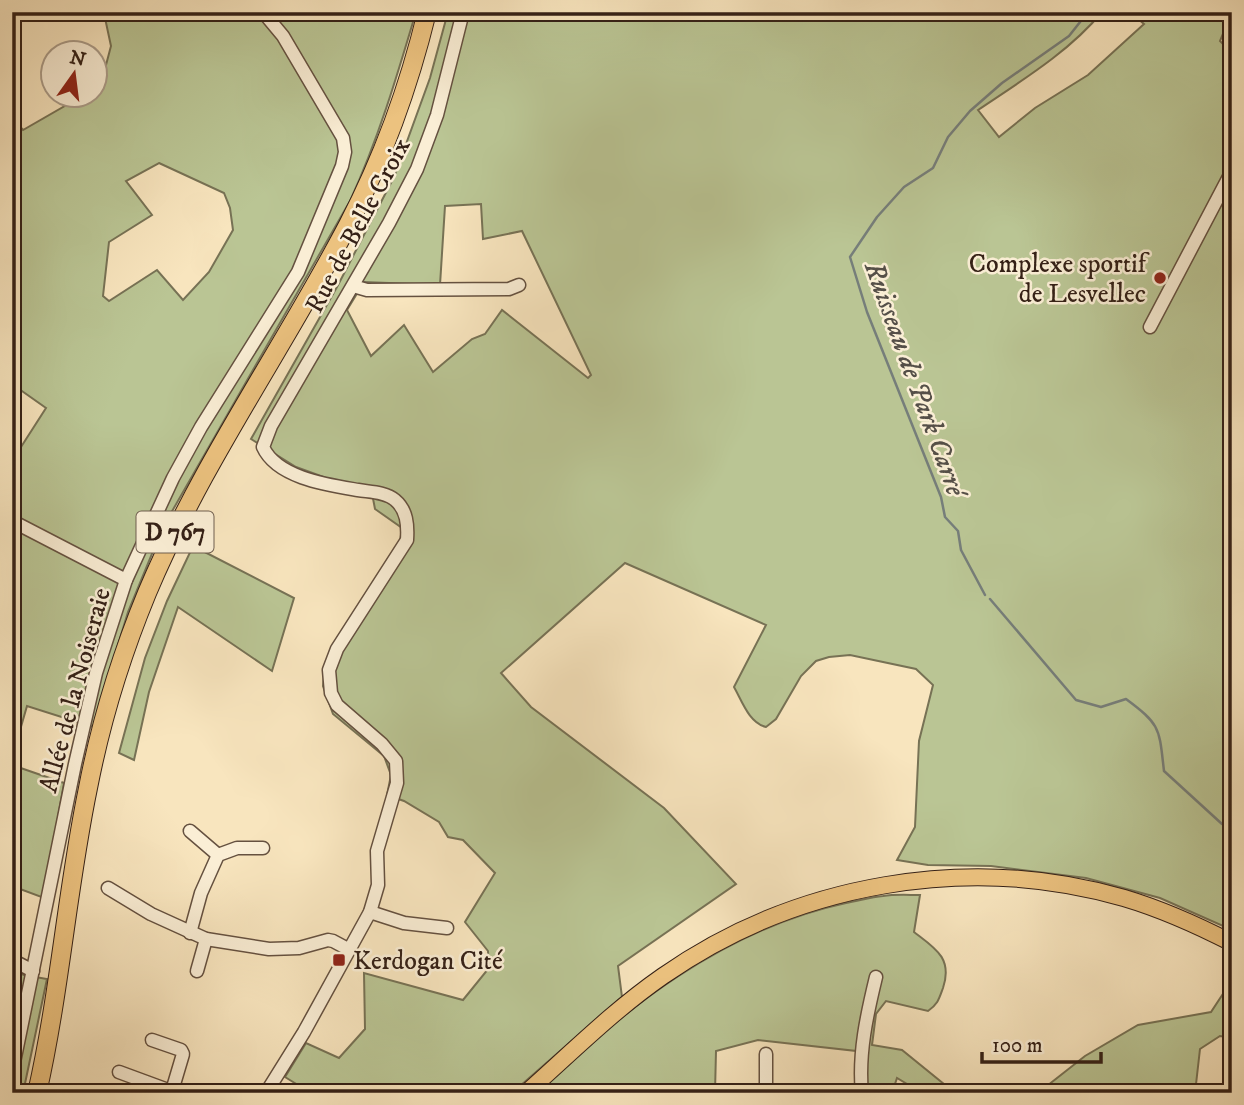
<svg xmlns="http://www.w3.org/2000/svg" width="1244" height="1105" font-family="'IM FELL DW Pica',serif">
<rect width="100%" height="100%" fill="#f8e5be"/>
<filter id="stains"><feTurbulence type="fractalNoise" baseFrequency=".00286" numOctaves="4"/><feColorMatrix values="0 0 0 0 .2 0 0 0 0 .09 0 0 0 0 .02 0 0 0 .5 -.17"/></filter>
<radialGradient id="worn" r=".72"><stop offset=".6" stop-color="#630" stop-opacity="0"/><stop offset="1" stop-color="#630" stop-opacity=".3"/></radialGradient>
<g fill="#bac594" stroke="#777255" stroke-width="2" fill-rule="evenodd">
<path d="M106 12H416C397 76 378 140 350 201L163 527 128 612 93 727 27 706 12 758V461L46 408 12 384V117L23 130 84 95 94 94 95 88 101 84 111 46 105 18ZM159 163 224 193 230 208 233 230 209 272 183 300 157 270 109 301 103 296 109 242 152 215 126 181Z"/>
<path d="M448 12H1102C1069 52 1021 81 978 110L999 137 1035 108 1088 75 1144 24 1130 12H1232L1220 41 1232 53V930L1160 898 1086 878 991 866 928 865 897 860 915 827 919 741 933 685 916 669 850 655 829 657 816 661 801 676 776 719 766 727C749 723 742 701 734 687L766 625 625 563 501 673 531 707 664 808 736 884 618 966 622 997 512 1093H311L285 1077 306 1043 339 1058 365 1029 364 973 463 1000 489 968 488 951 465 922 495 873 463 840 448 837 439 822 404 801 387 795 391 775 384 756 333 714 323 686 325 664 400 542 402 528 375 509 371 488 329 479 296 467 251 439 337 287 394 177 430 78ZM481 204 483 239 522 231 591 375 588 378 502 310 485 334 472 339 433 372 404 325 371 356 347 310 364 282 440 285 445 206Z"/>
<polygon points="193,546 294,598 272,671 178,607 149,692 134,760 119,753 145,658 167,601"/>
<polygon points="12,765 64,783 44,898 12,886"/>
<path d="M920 895 914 932C935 948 953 958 943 988 939 999 938 1004 928 1011L886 1001 876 1014 872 1045 902 1050 955 1093H922L897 1078 892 1093H865V1052L758 1040 716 1051 715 1093H535C624 1009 724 929 846 903 858 901 871 897 883 896 895 894 908 895 920 895Z"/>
<polygon points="12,970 24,975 47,979 23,1093 12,1093"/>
<polygon points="1232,980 1232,1038 1220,1036 1200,1049 1195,1093 1038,1093 1085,1056 1138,1025 1211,1012"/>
</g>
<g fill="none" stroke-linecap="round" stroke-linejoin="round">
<g stroke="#767e7a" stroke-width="2.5">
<polyline points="985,595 961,550 958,531 945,517 941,497 867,312 850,257 877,217 904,187 933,168 948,137 970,111 1002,83 1069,36 1088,12"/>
<path d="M990 599 1076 700 1101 707 1126 699C1161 725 1159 728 1164 771L1222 824 1232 830"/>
</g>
<g stroke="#655140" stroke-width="15">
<g id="minor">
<polyline points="353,286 367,290 509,289 519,285"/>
<polyline points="1150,327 1232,171"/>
<polyline points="12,521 126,580"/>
<polyline points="190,831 218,855"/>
<polyline points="108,888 151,914 206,939 269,949 299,948 328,940 333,941 348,949"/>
<polyline points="370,912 404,923 447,928"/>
<polyline points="190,933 201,893 218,855 237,848 263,848"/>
<polyline points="12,960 33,971"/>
<polyline points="197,971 206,939"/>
<polyline points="152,1040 181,1050 183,1054 172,1091"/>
<polyline points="12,1072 75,764 96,673 126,580 173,478 201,427 298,272 342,166 345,152 343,138 283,36 263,12"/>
<polyline points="119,1072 176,1093"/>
<path d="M266 1093 304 1032 370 912 378 885 377 851 397 783 396 761 382 744 337 705 331 693 329 670 337 649 407 540C408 525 407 510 395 500 386 492 370 492 358 490 328 485 277 478 263 447L271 426 389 223 417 169 437 115 463 12"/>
<polyline points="766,1093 766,1054"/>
<path d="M862 1093C858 1054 867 1014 876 977"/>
</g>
</g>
<g stroke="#342016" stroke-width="18">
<path id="major" d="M526 1093C571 1053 614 1010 663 976 796 883 968 853 1124 898 1161 909 1197 925 1232 943"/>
</g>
<g stroke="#342016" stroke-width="20">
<path id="highway" d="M37 1093C60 992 67 889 88 788 101 721 121 656 147 593 201 464 283 349 348 225 383 158 409 86 427 12"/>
</g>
<use href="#minor" stroke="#faeed5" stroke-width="12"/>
<use href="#major" stroke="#ecc27f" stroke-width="16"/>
<use href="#highway" stroke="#ecc27f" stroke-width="18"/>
</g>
<g fill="#8f2418" stroke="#faeed5" stroke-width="2.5">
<circle cx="1160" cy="278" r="7"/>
<rect x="332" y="953" width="14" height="14" rx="3.5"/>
</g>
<g text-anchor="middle" stroke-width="5" stroke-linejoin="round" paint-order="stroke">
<rect fill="#faeed5" stroke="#6f5e4f" stroke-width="2" x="136.5" y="511.5" width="77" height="41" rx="5"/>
<g font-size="24" font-weight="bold" fill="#342016">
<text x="175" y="540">D 767</text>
</g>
<g font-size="26" fill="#342016" stroke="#faeed5">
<text transform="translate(357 225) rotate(-62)" y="9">Rue de Belle Croix</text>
<text transform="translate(74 690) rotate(-75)" y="9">Allée de la Noiseraie</text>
</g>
<g font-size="26" fill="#342016" stroke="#faeed5" text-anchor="end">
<text x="1146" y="272">Complexe sportif<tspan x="1146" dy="30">de Lesvellec</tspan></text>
<text x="353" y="969" text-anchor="start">Kerdogan Cité</text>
</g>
<g font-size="28" font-style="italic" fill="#554f48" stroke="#faeed5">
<text transform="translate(916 378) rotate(70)" y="10">Ruisseau de Park Carré</text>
</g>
</g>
<rect width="1244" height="1105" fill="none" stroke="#f8e5be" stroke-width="42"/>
<rect x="14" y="14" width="1216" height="1077" fill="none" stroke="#342016" stroke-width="3.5"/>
<rect x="21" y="21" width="1202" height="1063" fill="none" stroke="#342016" stroke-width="2"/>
<g transform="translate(74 74) rotate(14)"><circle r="33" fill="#faeed5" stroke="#ab9c89" stroke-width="2"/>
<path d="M0-5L12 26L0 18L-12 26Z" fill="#8f2418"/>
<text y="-10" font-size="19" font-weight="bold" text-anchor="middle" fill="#342016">N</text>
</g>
<path d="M982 1052v10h119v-10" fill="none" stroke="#342016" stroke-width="3.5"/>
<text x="992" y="1052" font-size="21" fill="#342016" stroke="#faeed5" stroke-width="5" paint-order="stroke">100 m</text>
<rect width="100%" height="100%" filter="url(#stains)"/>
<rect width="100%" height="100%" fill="url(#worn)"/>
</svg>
